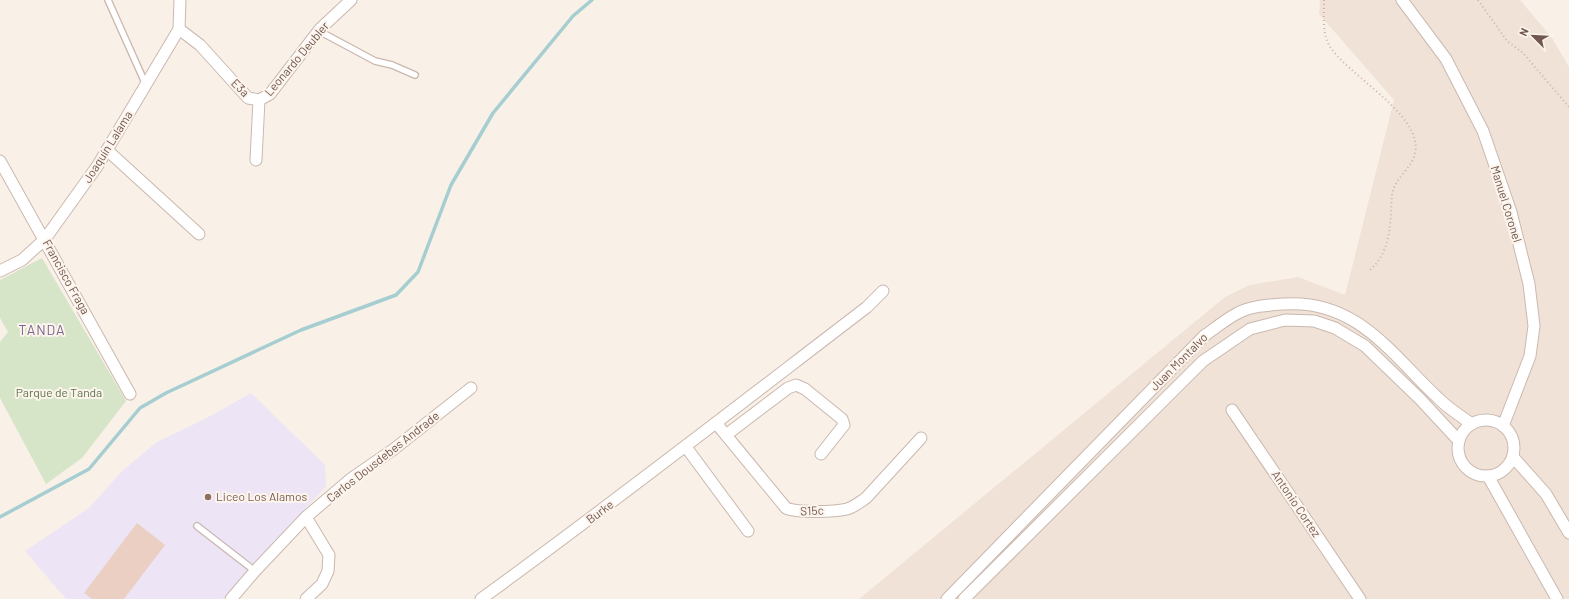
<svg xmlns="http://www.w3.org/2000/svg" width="1569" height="599" font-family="Barlow,sans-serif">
<rect width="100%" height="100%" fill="#f9f0e7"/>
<polygon fill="#f0e2d7" points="1320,0 1520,0 1552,38 1569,67 1569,599 859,599 1225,297 1250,285 1298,277 1345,295 1394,100 1319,14"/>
<polygon fill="#ede4f6" points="251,393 325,465 326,486 223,599 66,599 25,551 89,508 122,471 157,442 205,419"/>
<polygon fill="#d6e5c7" points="42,258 126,401 82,458 46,484 0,398 0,342 8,332 0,318 0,280"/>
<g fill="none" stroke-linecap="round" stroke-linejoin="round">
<polyline stroke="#a6ced1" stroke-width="3.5" points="0,517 89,469 140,408 166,393 301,330 396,295 418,272 451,185 493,113 573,16 592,0"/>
</g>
<polygon fill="#ebcfc2" points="137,523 165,545 124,599 92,599 84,593"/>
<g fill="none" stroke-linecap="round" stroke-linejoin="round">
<g stroke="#cab8af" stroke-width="8">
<g id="lane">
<polyline points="108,0 146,85"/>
<polyline points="319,31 375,61 392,65 415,75"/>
<polyline points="197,526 255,571"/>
</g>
</g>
<g stroke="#cab8af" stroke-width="13">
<g id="street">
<polyline points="1402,0 1446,59 1483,131 1511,212 1529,284 1534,326 1530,356 1503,426"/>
<polyline points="179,29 200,45 248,98 259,100 256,160"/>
<polyline points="259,100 270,94 320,29 351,0"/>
<polyline points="107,150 199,234"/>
<polyline points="0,161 130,394"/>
<polyline points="0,271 22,260 45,239 98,165 179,29 180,0"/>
<polyline points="1232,410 1360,599"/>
<circle cx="1486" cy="448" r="28"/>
<path d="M716 423 786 508C797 513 834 512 847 509 854 507 860 502 866 498L921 438"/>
<polyline points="726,435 788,388 796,385 805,389 842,419 844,425 821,454"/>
<polyline points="686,447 748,531"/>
<polyline points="1513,457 1546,494 1569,533"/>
<polyline points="1488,476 1557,599"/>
<polyline points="231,599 255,571 306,517 352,478 394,449 471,388"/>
<polyline points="306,599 322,584 328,571 329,555 306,517"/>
<path d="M481 599C612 504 739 405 867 307L883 291"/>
<path d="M947 599 1204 336C1214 329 1225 320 1236 314 1250 306 1268 305 1284 304 1357 299 1391 354 1438 398 1448 408 1460 416 1472 424"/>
<polyline points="964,599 1203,361 1250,329 1285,320 1314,321 1335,328 1365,346 1420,399 1459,441"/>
</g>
</g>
<g stroke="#d0b2a6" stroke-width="2" stroke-dasharray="1 3" stroke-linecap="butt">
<path d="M1324 0C1324 14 1322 32 1329 45 1345 74 1424 115 1415 153 1412 169 1394 178 1392 195 1390 222 1392 250 1370 270"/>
<polyline points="1478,0 1507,41 1523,53 1569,107"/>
</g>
<use href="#lane" stroke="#fff" stroke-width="5.5"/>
<use href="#street" stroke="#fff" stroke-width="11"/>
</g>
<circle fill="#8d6e63" stroke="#fdf5ed" stroke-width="1.5" cx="208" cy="497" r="4"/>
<g text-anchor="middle" stroke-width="4" stroke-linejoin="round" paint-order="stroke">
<g font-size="12" fill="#70574f" stroke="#fdf5ed">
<text transform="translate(297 59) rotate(-50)" y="4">Leonardo Deubler</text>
<text transform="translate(240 88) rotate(45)" y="4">E3a</text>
<text transform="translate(108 147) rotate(-58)" y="4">Joaquín Lalama</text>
<text transform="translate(1506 204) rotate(73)" y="4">Manuel Coronel</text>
<text transform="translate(66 277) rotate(61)" y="4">Francisco Fraga</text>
<text transform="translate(1179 362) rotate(-45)" y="4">Juan Montalvo</text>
<text transform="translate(383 457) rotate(-38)" y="4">Carlos Dousdebes Andrade</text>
<text transform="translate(1296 504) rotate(56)" y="4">Antonio Cortez</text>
<text transform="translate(812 511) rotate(-2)" y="4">S15c</text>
<text transform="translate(600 512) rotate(-37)" y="4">Burke</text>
</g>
<g font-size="12" fill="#5a7449" stroke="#fdf5ed">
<text x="59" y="397">Parque de Tanda</text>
</g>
<g font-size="12" fill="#785e54" stroke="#fdf5ed" text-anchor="start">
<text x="216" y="501">Liceo Los Alamos</text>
</g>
<g font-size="14" letter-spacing="1" fill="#7b668c" stroke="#fdf5ed">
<text x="42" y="335">TANDA</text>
</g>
</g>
<g transform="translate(1533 36) rotate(294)" stroke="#fdf5ed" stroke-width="3" paint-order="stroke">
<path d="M0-3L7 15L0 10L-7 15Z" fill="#70574f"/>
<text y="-6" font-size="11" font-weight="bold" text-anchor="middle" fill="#70574f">N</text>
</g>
</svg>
